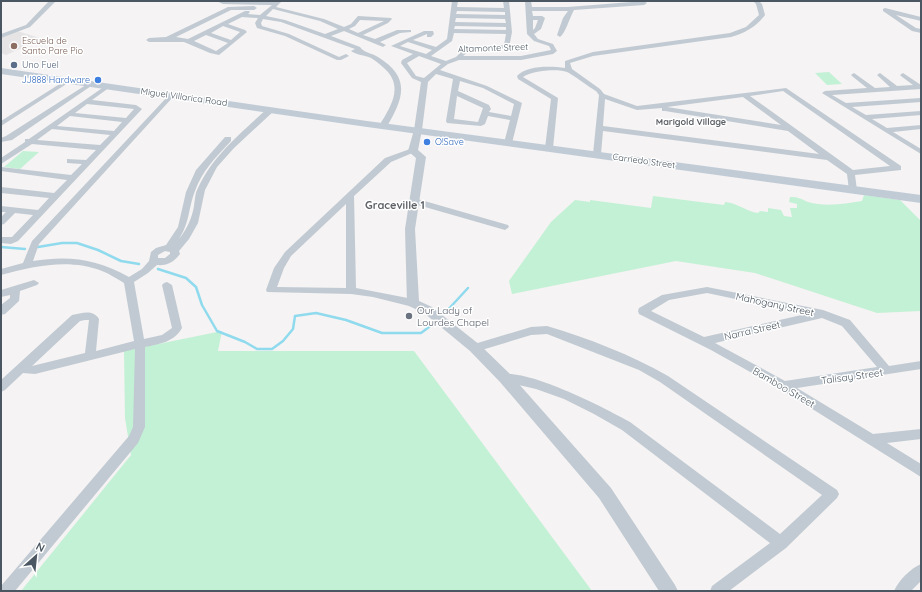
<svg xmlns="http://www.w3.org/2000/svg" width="922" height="592" font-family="Quicksand,sans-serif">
<rect width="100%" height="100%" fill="#f5f3f3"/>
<polygon fill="#e6e4e5" points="17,31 43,39 6,55 1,53 1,37"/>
<g fill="#c3f1d5">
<polygon points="829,72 842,84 827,85 815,73"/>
<polygon points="23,151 39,152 20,169 4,167"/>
<path d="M864 195 900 200 921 221V311L877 313 755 273 676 261 512 294 509 281 551 222 575 200 590 202V200L651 208 653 196 724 205 725 202C738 203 747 212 758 213L760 211 768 212V208L781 210 784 216 792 217 790 208H797V204L789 202 790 197C799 197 801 199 808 202 825 207 845 204 862 201Z"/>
<polygon points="222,331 218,351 414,351 592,591 21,591 131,455 125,418 124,351"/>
</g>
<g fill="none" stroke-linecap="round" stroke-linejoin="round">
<g stroke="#90daee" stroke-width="2.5">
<polyline points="1,247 25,249"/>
<polyline points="38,247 62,243 77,243 98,250 121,261 139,264"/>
<polyline points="158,269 186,278 196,287 202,305 217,331 245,342 257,349 272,349 283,341 293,329 295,316 316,313 346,320 382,333 421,333 433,324"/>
<polyline points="444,314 468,288"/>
</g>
<g fill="#c1cad2" fill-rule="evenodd">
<path d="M216 1H282L276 7 324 19 344 27 351 24 358 16 391 18 392 19 388 23 363 35 375 39 397 30H411V32L400 33 380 42 386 45 383 47 344 31 331 36 360 47C364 53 372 53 378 57 412 78 403 99 386 128H383L379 126C389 109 403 90 388 72 383 67 378 62 371 58 365 55 356 55 351 51L355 49 281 22 263 19 261 23 262 26 289 34 339 57 346 54 349 56 341 60H337L285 36 257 28 255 23 258 18 242 17 228 24 245 30 247 32 219 55 210 53 184 42H149L146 40 149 38 166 37 228 7 254 6 257 8 254 10H231L176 37 188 39 245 11H249L250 12 248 14 260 15 272 5 223 4ZM273 9 320 21 338 29 325 34 285 20 266 16ZM360 20 384 21 358 33 349 29 355 26ZM223 26 240 32 231 40 211 33ZM206 35 228 43 216 51 194 41Z"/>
<path d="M452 1H458L457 7 504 8 503 1H509L512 32 509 48 469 51 463 56H521L551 50 549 46 534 41 527 34 525 1H531L532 7H568L644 1 647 3 644 5 574 10C570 17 565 34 560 37L557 35 563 18 568 11H532L533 16H542L545 18 541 29 534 34 538 39 553 44 557 51 553 54 521 60H459L448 64 440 70 487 86 520 102 522 103 512 143 508 145 504 143 510 120 488 116 485 124 481 126 447 123 446 121 453 79 436 74 428 82 422 130 418 132 414 130 421 82 412 78 401 63 402 60 413 54 391 46 424 31H433L434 34 431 37H427V34L413 40 436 47 447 39ZM457 11 505 12V15L456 14ZM456 18 505 19 506 23 455 22ZM533 20H538L535 28 533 30ZM455 26 506 27V30L454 29ZM454 33 506 34 504 45 465 48 456 57 446 61 431 56 452 41ZM408 42 432 50 426 54 400 46ZM419 56 441 64 424 78 416 76 407 63ZM460 81 483 88 514 104 511 116 489 112 491 109 489 105 458 91ZM457 96 483 108 478 122 454 119Z"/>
<path d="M753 1H759L762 4 765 15C756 27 745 33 731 37L593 56 570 63 572 69 600 89 604 94 637 106 786 88 901 166V170L855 175 857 190 853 193 849 190 847 174 827 160 603 131 601 154 597 156H594L593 154 599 95 596 91C589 87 572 74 567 72 557 68 531 71 523 77L558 98 553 148 549 150H546L545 148 551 99 518 79 517 76C527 65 551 66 565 68V61L593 52 730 33 746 27 759 15 756 4ZM783 91 890 166 853 170 750 96ZM743 97 781 125 667 107ZM605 99 637 110 662 108V111H665L788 131 819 154 603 126Z"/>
<polygon points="885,8 921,17 921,21 896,15 916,28 921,29 921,33 912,31 883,11 883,9"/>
<polygon points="854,73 875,88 890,87 877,75 880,73 897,86 913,85 901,76 900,75 903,73 921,85 921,89 832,95 846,103 921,98 921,102 852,107 866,115 921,111 921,115 872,119 887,128 921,125 921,129 893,132 921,149 921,154 822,93 825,91 867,88 852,76 851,75"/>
<polygon points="66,80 71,81 1,126 1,121"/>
<polygon points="89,83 94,84 12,140 1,142 1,138 6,136"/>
<path d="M108 84 111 86 110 87 92 100 136 105 142 109 18 241 11 244 1 243V237H12L33 215 15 213 4 224 1 225V217L6 212H1V206L38 210 49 198 1 193V187L54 193 67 180 1 171V167L71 175 82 164 67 163V159L86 160 96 150 32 144 1 164V158L25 142V139H29ZM87 104 134 109 126 118 75 113ZM70 116 122 122 114 131 57 126ZM52 129 110 135 100 145 37 140Z"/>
<path d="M171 94 174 96 173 97 39 244 33 261C69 255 97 259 129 277L142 269 149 261 151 252 156 248 166 245 178 227 186 192 196 170 225 137H231V141C216 157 202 171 195 191 188 209 190 222 179 239 187 229 192 218 194 206 195 200 195 193 198 188 213 155 242 132 268 108H274L275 110 234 148 217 167 205 190 198 223 189 239 179 251 180 254C174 262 167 266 157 265L148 273 134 282 144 339 162 335 172 328 162 285 164 283 167 282 172 285 182 328C174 342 160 344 145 347V427L138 443 15 591H1V586L129 436 133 427 135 349 35 374 23 373 5 390 1 392V380L72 315C82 313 93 309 99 319L96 351 134 341 124 283C117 279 110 274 102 271 70 258 33 266 1 275V269L23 263 32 241 169 95ZM165 251 170 252V254L165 258H158V255ZM85 320H89L85 353 32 366 80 321Z"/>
<path d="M410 149H413L417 151 391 162 354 196 356 288 413 299 417 300 418 303 417 306 413 307 373 297 351 294 267 292 266 290 274 268 285 252 385 158ZM346 204V288L277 287 284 268 291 256Z"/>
<polygon points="414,198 508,225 509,227 505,230 411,203 410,201"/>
<polygon points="34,280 39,283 37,285 20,291 19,301 5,314 1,315 1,305 10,298 10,295 1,297 1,290"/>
<path d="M707 287 823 310 850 320 889 366 921 361V369L797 388 873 434 921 429V439L887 443 921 464V477L782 390 711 350 639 314 638 311 639 308 662 295ZM707 293 806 314 704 337 651 311 669 300ZM822 318 842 326 877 367 785 381 715 343Z"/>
<path d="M547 326C588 338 631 355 668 376L837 490 839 494 837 498 786 548 729 591H710L712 586 770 543 622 430 594 414 564 399 536 389 501 381 499 378 501 375C525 367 607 409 630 422L780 534 822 495 660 382 639 370 547 334 531 335 475 352 471 351 470 348 471 345 531 327Z"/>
<path d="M921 564V581L911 591H894C898 581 911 568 921 564Z"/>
</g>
<g fill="#c1cad2" fill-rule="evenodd">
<polygon points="49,1 56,1 30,27 1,38 1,34 26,25"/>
<polygon points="418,127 422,130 418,150 426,157 415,229 419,301 432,307 480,345 510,374 611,488 675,585 678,591 659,591 599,498 500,382 470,351 424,313 409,306 407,303 405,229 416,158 408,151 414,130"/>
</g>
<polygon fill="#c1cbd6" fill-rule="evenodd" points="1,68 367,121 921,195 921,203 367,127 1,74"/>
</g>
<circle fill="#8d6e63" stroke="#fff" stroke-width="1.5" cx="14" cy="46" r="4"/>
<circle fill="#5c6f8a" stroke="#fff" stroke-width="1.5" cx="14" cy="65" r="4"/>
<g fill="#3f7fe0" stroke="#fff" stroke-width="1.5">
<circle cx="98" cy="80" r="4"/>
<circle cx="427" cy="142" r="4"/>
</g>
<circle fill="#6b7280" stroke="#fff" stroke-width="1.5" cx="409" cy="316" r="4"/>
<g text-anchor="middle" stroke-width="3" stroke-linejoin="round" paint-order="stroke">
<g font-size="9" fill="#785e54" stroke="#fff" text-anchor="start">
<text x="22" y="44">Escuela de<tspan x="22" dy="10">Santo Pare Pio</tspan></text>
</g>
<g font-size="9" fill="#4a5661" stroke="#fff">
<text transform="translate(493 48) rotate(-2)" y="3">Altamonte Street</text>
<text transform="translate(184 97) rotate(8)" y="3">Miguel Villarica Road</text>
<text transform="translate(644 161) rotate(8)" y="3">Carriedo Street</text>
</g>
<g font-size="9" fill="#4e5e75" stroke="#fff" text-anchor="start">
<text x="22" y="68">Uno Fuel</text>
</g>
<g font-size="9" fill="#366cbe" stroke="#fff" text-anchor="end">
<text x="90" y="83">JJ888 Hardware</text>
<text x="435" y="145" text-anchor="start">O!Save</text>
</g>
<g font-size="9" font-weight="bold" fill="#5f6368" stroke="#fff">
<text x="691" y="125">Marigold Village</text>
</g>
<g font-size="10" fill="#4a5661" stroke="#fff">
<text transform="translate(775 304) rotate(12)" y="4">Mahogany Street</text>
<text transform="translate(752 330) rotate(-13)" y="4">Narra Street</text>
<text transform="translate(852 376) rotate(-8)" y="4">Talisay Street</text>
<text transform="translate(784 387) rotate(30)" y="4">Bamboo Street</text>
</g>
<g font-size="10" fill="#5b616d" stroke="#fff" text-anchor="start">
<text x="417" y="314">Our Lady of<tspan x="417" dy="12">Lourdes Chapel</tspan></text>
</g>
<g font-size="11" font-weight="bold" fill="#5f6368" stroke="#fff">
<text x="395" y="209">Graceville 1</text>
</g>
</g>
<rect width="922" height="592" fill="none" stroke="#4a5661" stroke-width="4"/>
<g transform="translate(36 556) rotate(27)" stroke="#ffffff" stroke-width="3" paint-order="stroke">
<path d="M0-3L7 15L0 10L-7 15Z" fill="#4a5661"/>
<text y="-6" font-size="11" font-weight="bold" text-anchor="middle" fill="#4a5661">N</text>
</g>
</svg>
